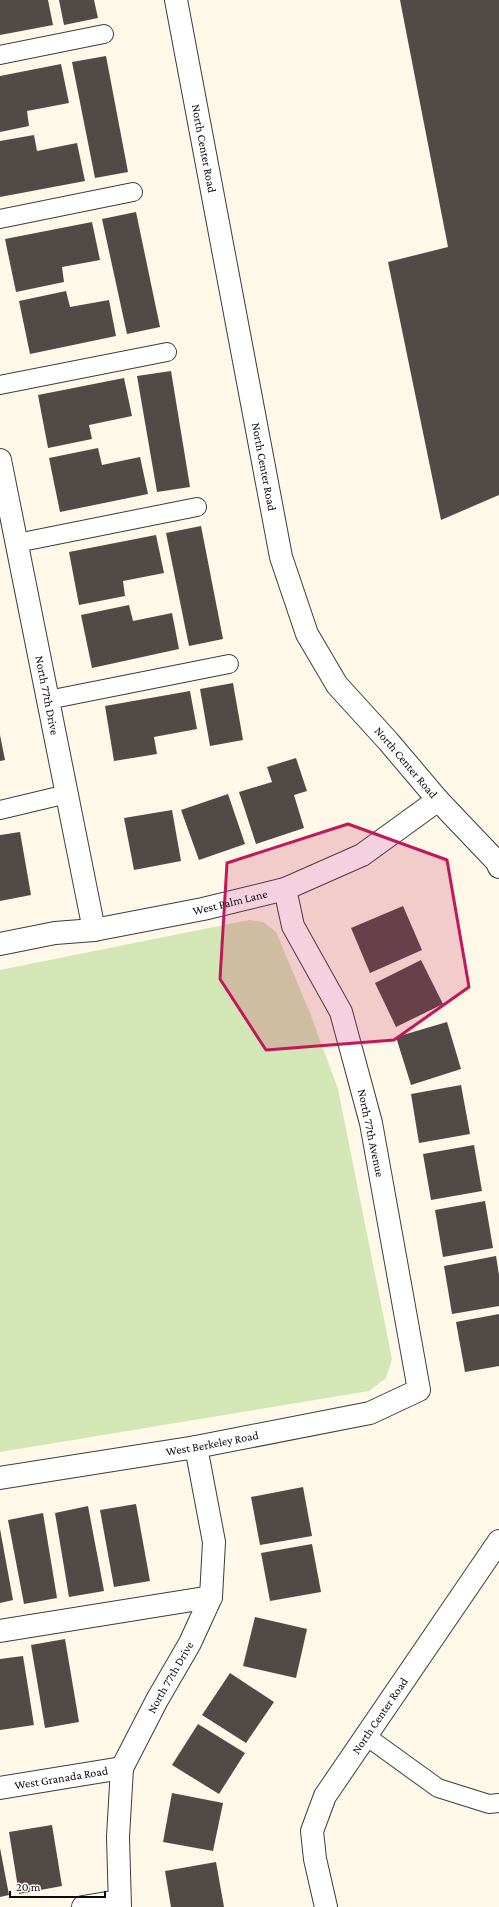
<svg xmlns="http://www.w3.org/2000/svg" width="499" height="1907" font-family="'Crimson Pro',serif">
<rect width="100%" height="100%" fill="#fef8e8"/>
<polygon fill="#d3e6b5" points="249,920 263,922 276,932 310,1013 338,1089 392,1359 386,1378 369,1391 0,1452 0,970"/>
<g fill="#524a47">
<polygon points="0,0 48,0 53,25 0,35"/>
<polygon points="59,0 94,0 98,18 64,25"/>
<polygon points="400,0 499,0 499,495 441,520 388,262 448,247"/>
<polygon points="106,56 128,172 95,178 72,62"/>
<polygon points="61,64 69,103 27,111 29,126 0,132 0,76"/>
<polygon points="34,135 37,151 77,143 85,181 0,197 0,141"/>
<polygon points="136,212 160,327 127,334 102,219"/>
<polygon points="92,222 100,260 62,267 64,282 16,292 5,239"/>
<polygon points="66,291 70,307 109,300 116,336 30,354 19,301"/>
<polygon points="171,371 190,487 157,492 137,376"/>
<polygon points="124,378 132,416 89,425 92,439 48,448 38,395"/>
<polygon points="98,448 102,465 140,457 148,494 60,512 49,458"/>
<polygon points="201,526 223,639 189,646 166,533"/>
<polygon points="156,535 164,573 123,581 125,596 79,605 69,552"/>
<polygon points="129,605 133,621 172,613 179,649 92,668 81,615"/>
<polygon points="233,683 243,740 210,746 200,689"/>
<polygon points="190,691 197,729 154,737 157,754 114,761 105,706"/>
<polygon points="0,735 5,760 0,761"/>
<polygon points="296,758 307,791 294,795 304,828 256,844 239,792 272,782 267,767"/>
<polygon points="228,794 245,844 199,860 181,810"/>
<polygon points="172,810 181,861 134,870 124,818"/>
<polygon points="20,832 31,895 0,901 0,835"/>
<polygon points="403,906 422,950 370,973 351,928"/>
<polygon points="421,960 443,1004 396,1027 375,983"/>
<polygon points="447,1022 461,1069 411,1085 396,1037"/>
<polygon points="461,1085 470,1134 419,1143 411,1094"/>
<polygon points="474,1145 482,1191 431,1200 423,1154"/>
<polygon points="485,1201 493,1248 443,1257 435,1210"/>
<polygon points="496,1256 499,1275 499,1306 452,1314 444,1266"/>
<polygon points="499,1314 499,1366 465,1372 456,1322"/>
<polygon points="303,1487 312,1536 260,1545 251,1497"/>
<polygon points="136,1504 150,1581 114,1587 100,1510"/>
<polygon points="88,1506 104,1591 69,1597 55,1513"/>
<polygon points="43,1513 57,1598 24,1604 8,1520"/>
<polygon points="0,1529 13,1600 0,1603"/>
<polygon points="312,1544 321,1592 270,1601 261,1553"/>
<polygon points="255,1617 307,1629 296,1678 243,1666"/>
<polygon points="65,1639 79,1722 45,1728 31,1645"/>
<polygon points="23,1656 34,1725 0,1730 0,1659"/>
<polygon points="230,1673 274,1702 246,1743 202,1715"/>
<polygon points="198,1724 245,1753 219,1794 172,1765"/>
<polygon points="172,1793 223,1803 213,1851 163,1842"/>
<polygon points="52,1825 62,1886 19,1894 9,1832"/>
<polygon points="0,1848 9,1895 0,1897"/>
<polygon points="216,1862 224,1907 171,1907 165,1871"/>
</g>
<g fill="none" stroke-linecap="round" stroke-linejoin="round">
<g stroke="#3d3d3d" stroke-width="20">
<g id="lane">
<polyline points="0,55 104,34"/>
<polyline points="0,219 133,192"/>
<polyline points="0,385 167,352"/>
<polyline points="17,543 197,507"/>
<polyline points="48,700 229,664"/>
<polyline points="0,810 67,794"/>
<polyline points="366,1736 438,1788 489,1804 499,1803"/>
</g>
</g>
<g stroke="#3d3d3d" stroke-width="24">
<g id="street">
<path id="s1" d="M176 0 281 557 307 634 337 685 388 741 438 800 497 862 499 867"/>
<path id="s2" d="M0 460 94 930"/>
<path id="s3" d="M0 944 55 933 94 930 203 909 285 889 362 855 438 800"/>
<path id="s4" d="M0 1478 196 1447 370 1413 419 1390 371 1123 341 1012 293 926 285 889"/>
<polyline points="0,1631 211,1597"/>
<path id="s5" d="M0 1788 122 1768"/>
<polyline points="83,1907 119,1901"/>
<path id="s6" d="M120 1907 118 1837 122 1768 157 1700 190 1643 211 1597 214 1542 196 1447"/>
<path id="s7" d="M326 1907 315 1859 312 1831 325 1796 499 1541"/>
</g>
</g>
<use href="#lane" stroke="#fff" stroke-width="18"/>
<use href="#street" stroke="#fff" stroke-width="22"/>
</g>
<path fill="#c2185b" fill-opacity="0.2" stroke="#c2185b" stroke-width="3" stroke-linejoin="round" d="M348 824 447 860 469 987 394 1040 266 1050 220 979 227 863Z"/>
<g text-anchor="middle" stroke-width="4" stroke-linejoin="round" paint-order="stroke">
<g font-size="12" fill="#0a0a0a" stroke="#fff">
<text dy="4" stroke="none"><textPath href="#s1" startOffset="151">North Center Road</textPath></text>
<text dy="4" stroke="none"><textPath href="#s1" startOffset="475">North Center Road</textPath></text>
<text dy="4" stroke="none"><textPath href="#s2" startOffset="240">North 77th Drive</textPath></text>
<text dy="4" stroke="none"><textPath href="#s1" startOffset="811">North Center Road</textPath></text>
<text dy="4" stroke="none"><textPath href="#s3" startOffset="234">West Palm Lane</textPath></text>
<text transform="translate(371 1133) rotate(78)" y="4">North 77th Avenue</text>
<text dy="4" stroke="none"><textPath href="#s4" startOffset="215">West Berkeley Road</textPath></text>
<text dy="4" stroke="none"><textPath href="#s6" startOffset="242">North 77th Drive</textPath></text>
<text dy="4" stroke="none"><textPath href="#s7" startOffset="212">North Center Road</textPath></text>
<text dy="4" stroke="none"><textPath href="#s5" startOffset="62">West Granada Road</textPath></text>
</g>
</g>
<path d="M10 1891v6h95v-6" fill="none" stroke="#0a0a0a" stroke-width="2"/>
<text x="16" y="1891" font-size="12" fill="#0a0a0a" stroke="#ffffff" stroke-width="3" paint-order="stroke">20 m</text>
</svg>
